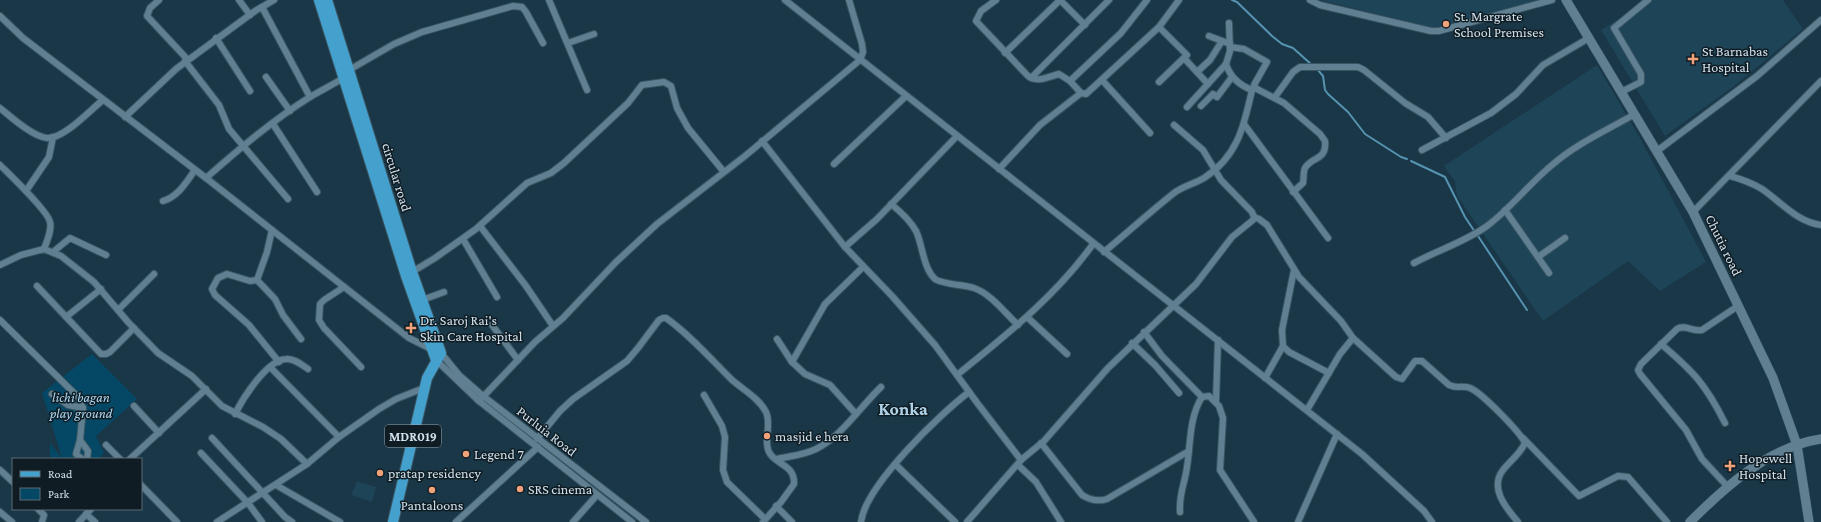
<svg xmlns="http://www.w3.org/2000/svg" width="1821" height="522" font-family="'Crimson Pro',serif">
<rect width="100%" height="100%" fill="#193747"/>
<g fill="#1d4457">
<polygon points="1320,0 1537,0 1451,32"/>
<polygon points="1648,0 1783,0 1803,29 1733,87 1665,136 1601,30"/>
<polygon points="1597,65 1640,138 1706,262 1660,291 1628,261 1543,321 1457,196 1455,181 1444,166"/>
<polygon points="356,481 376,487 372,502 351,495 356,484"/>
</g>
<polygon fill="#054865" points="92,354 137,399 96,436 104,453 99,459 50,459 50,443 62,458 42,393"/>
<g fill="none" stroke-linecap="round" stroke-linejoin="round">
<g stroke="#5693b1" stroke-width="2">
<polyline points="1232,0 1237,2 1272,36 1282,44 1293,48 1312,65"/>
<polyline points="1317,69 1323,76 1325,90 1328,94 1348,112 1365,134 1401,157 1407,159"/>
<polyline points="1411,161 1445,177 1465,217 1475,232"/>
<polyline points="1478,236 1527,310"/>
</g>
<g stroke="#3a5562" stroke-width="8">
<g id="street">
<polyline points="159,0 150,8 147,16 188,60"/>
<polyline points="239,0 250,15"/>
<polyline points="549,0 587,90"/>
<polyline points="785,0 1362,454 1424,511 1432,522"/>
<path d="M996 0 981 11 976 21 1028 76C1038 83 1047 77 1059 74L1070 81 1121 33 1147 0"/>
<polyline points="1060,0 1085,25"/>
<polyline points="1310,0 1320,5 1431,31 1439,31 1552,0"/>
<polyline points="262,7 310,97"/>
<path d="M0 16 23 38 206 178C239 149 273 120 310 97 322 90 334 84 345 77"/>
<path d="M1229 23 1230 51 1226 64C1230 77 1239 85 1252 90L1255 88 1284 103 1320 134 1325 141C1327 161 1312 156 1305 168 1303 172 1304 178 1303 183L1293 192"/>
<polyline points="1159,27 1187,55 1159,82"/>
<polyline points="1209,36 1230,44"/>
<polyline points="216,38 250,91"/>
<polyline points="568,43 594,34"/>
<polyline points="1230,47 1244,49 1267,62 1254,85 1255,88"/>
<polyline points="1005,53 1060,0"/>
<polyline points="1184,58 1208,84"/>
<polyline points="185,61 219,105 229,129 288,199"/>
<polyline points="349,70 394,44 422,32 513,6 522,7 526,12 543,43"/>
<polyline points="1197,72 1210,60 1222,41"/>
<polyline points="266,77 290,111"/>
<polyline points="1031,78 1109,0"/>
<polyline points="1102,80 1150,133"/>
<polyline points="1070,81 1081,93 1086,94 1159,27 1179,0"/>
<polyline points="1621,92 1641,82 1641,74 1614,28 1648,0"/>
<polyline points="1275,97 1293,72 1300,67 1358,67 1364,70 1405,103 1428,117 1446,138"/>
<polyline points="1201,106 1213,94 1217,97 1232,77"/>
<polyline points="1187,107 1226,64"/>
<path d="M0 108C11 117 33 137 47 138 64 139 90 110 103 100"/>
<polyline points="125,117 176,69 255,11 274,0"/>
<polyline points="273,124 317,192"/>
<polyline points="1244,124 1328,238"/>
<polyline points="957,136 877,219 845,247 892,296 935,345 978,404 1021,460"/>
<polyline points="762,141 845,247"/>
<polyline points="1422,150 1491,113 1516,94 1543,65 1589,38"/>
<polyline points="1657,151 1757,76 1821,20"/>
<polyline points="834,164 906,96"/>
<path d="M0 165C9 174 48 211 50 222 52 230 47 241 44 249"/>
<polyline points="999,169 1040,125 1081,93"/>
<path d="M1730 176C1741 179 1752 183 1762 189 1781 202 1797 222 1821 225"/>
<polyline points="206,178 409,338 431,349"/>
<polyline points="26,191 49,157 53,137"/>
<path d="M163 201C179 196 186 182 195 170"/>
<path d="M891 204C901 212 910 220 916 231 923 246 923 268 935 279 941 284 965 285 974 288 991 294 1005 313 1018 325"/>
<polyline points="1505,210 1549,273"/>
<polyline points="1693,212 1821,81"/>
<path d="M1254 217 1259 219 1267 225 1299 277 1341 321 1353 338 1396 377 1402 379 1415 361H1422L1449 385C1457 389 1463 385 1470 388 1482 393 1520 432 1525 443 1520 454 1511 460 1503 470 1489 488 1506 508 1518 522"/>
<polyline points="480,226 526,286 553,326"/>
<polyline points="272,230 267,252 257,280 250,281 227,274 218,278 212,289 215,295 249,325 279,362"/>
<polyline points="463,239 497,297"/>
<polyline points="53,252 70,238 106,255"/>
<path d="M1104 252C1127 233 1150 212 1174 193 1183 186 1194 184 1204 178 1238 156 1244 126 1252 90"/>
<polyline points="1538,257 1565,238"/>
<path d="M1414 263C1438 250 1465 242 1487 226 1509 210 1530 183 1552 165 1576 144 1607 130 1635 114"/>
<polyline points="0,265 21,255 44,249 61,256 94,282 128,322 158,353 192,376 222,406 263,427 281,439 307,464"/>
<polyline points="1294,270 1282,330 1283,346 1289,352 1329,373"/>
<polyline points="412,272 435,258 476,229 527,183 551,173 564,163 628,103 642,85 664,82 671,86 677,108 688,128 724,172"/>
<polyline points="257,280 275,299 283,315 301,339"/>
<polyline points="37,286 101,354 106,354 110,352 134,328"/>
<polyline points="344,287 324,300 320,304 319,320 324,328 361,367"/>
<polyline points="422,300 444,292"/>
<polyline points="118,310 154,274"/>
<polyline points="66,317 101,289"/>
<polyline points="1027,317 1067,354"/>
<polyline points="0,320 78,397 83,408 80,440 88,451 87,459"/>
<polyline points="492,325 518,360"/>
<polyline points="1144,332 1162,356 1202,397"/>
<polyline points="777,339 792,362 805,374 830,385 856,414"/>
<polyline points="1132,343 1155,365 1179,393"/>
<path d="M1661 344C1694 372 1706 385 1725 423"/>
<polyline points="441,353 459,375 483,396 646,522"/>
<polyline points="436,360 479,401 632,522"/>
<polyline points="792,362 825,304 863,267"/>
<polyline points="270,367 339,437"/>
<path d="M957 375C1005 336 1056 296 1093 244"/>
<polyline points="1265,378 1283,346"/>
<polyline points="52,394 68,405 83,408"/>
<polyline points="704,395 722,426 725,437 723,470 727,482 765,519"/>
<polyline points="479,401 535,342 563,318 616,262 657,224 745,156 860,60 863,52 862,44 849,0"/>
<polyline points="1216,401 1218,340"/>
<polyline points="134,406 159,433"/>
<polyline points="1307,410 1340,354 1353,338"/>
<path d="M235 414C243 398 267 360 286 359 294 358 302 365 308 369"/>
<polyline points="212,438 285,517 292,522"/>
<polyline points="1523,438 1579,496 1618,476 1628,477 1667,522"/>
<path d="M537 439 560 411 573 399 627 361 638 348 659 320 663 318H666C690 335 710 358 731 379 742 389 759 398 766 412 772 425 763 440 769 452 775 465 795 464 794 484L781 502 763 522"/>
<polyline points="80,440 76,454 82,459"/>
<path d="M1041 443 1082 495C1090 500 1098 502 1107 499L1189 451"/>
<polyline points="106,445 120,459"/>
<polyline points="201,453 248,503 262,522"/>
<polyline points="130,459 206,389"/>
<path d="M777 459C790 456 804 455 816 449 841 437 861 406 881 387"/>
<polyline points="896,465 955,522"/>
<polyline points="1018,465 1036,482 1061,522"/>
<polyline points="0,470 13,482"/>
<polyline points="141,485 177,522"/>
<polyline points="276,485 340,522"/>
<path d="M1728 487 1702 459 1686 430 1640 374 1638 370 1641 364 1677 329C1685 324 1693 332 1702 330L1738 306"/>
<polyline points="776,506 792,522"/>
<polyline points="38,509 44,515 42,522"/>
<polyline points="0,512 12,522"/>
<path d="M1180 512C1179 496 1183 488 1186 473 1191 448 1188 419 1202 397L1209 396 1219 406 1223 418 1220 470 1254 522"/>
<polyline points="86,514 95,522"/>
<polyline points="79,522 91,509"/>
<polyline points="217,522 307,464 339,437 379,409 396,399 424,388"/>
<polyline points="456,522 538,447"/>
<polyline points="573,522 597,495"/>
<path d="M861 522C865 486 940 414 969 392"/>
<polyline points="967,522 1021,460 1044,441 1108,368 1196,284 1232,237 1253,220 1254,217 1252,212 1221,180 1203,150 1174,125"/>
<polyline points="1298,522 1337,434"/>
</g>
</g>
<g stroke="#3a5562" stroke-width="10">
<g id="secondary">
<polyline points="1566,0 1693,212 1773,378 1797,445 1809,522"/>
<path d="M1690 522C1726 486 1769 447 1821 439"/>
</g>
</g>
<g stroke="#3a5562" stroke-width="12">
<g id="primary">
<polyline points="319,0 406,276 436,360"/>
<polyline points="327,0 412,272 441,353 427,378 393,522"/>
</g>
</g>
<use href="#street" stroke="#608092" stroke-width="6"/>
<use href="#secondary" stroke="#608092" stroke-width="9"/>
<use href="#primary" stroke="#44a0cc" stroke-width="10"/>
</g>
<g fill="#f0a27a" stroke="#101c24" stroke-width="1.5">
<circle cx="1446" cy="24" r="4"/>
<path d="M1691 53h4v4h4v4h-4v4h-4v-4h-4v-4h4z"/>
<path d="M409 322h4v4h4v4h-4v4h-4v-4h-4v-4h4z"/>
<circle cx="767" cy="436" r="4"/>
<circle cx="466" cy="454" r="4"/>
<path d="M1728 460h4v4h4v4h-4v4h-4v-4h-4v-4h4z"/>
<circle cx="380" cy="473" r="4"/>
<circle cx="520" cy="489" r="4"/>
<circle cx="432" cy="490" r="4"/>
</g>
<g text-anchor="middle" stroke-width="3" stroke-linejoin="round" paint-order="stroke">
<rect fill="#101c24" stroke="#96a6af" stroke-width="1" x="385" y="425" width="56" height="22" rx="3"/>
<g font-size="13" font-weight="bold" fill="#d0e1eb">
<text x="413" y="441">MDR019</text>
</g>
<g font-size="14" fill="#d0e1eb" stroke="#101c24" text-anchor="start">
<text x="1454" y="21">St. Margrate<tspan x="1454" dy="16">School Premises</tspan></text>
<text x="1702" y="56">St Barnabas<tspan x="1702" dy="16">Hospital</tspan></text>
<text x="420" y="325">Dr. Saroj Rai's<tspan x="420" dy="16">Skin Care Hospital</tspan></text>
<text x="775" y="441">masjid e hera</text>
<text x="474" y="459">Legend 7</text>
<text x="1739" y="463">Hopewell<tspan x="1739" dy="16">Hospital</tspan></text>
<text x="388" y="478">pratap residency</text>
<text x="528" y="494">SRS cinema</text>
<text x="432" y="510" text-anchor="middle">Pantaloons</text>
</g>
<g font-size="14" fill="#d0e1eb" stroke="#101c24">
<text transform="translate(397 177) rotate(73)" y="5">circular road</text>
<text transform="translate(1724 245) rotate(64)" y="5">Chutia road</text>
<text transform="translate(547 431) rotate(38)" y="5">Purluia Road</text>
</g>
<g font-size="14" font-style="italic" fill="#aad7f2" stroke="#101c24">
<text x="81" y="402">lichi bagan<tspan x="81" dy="16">play ground</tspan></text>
</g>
<g font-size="18" font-weight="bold" fill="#b1d3e7" stroke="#101c24">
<text x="903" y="415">Konka</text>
</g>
</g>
<rect x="12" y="458" width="130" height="52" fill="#101c24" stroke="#5d6b74"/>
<rect x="20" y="471" width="20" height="6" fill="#44a0cc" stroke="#5d6b74"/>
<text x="48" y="478" font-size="12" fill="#d0e1eb">Road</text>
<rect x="20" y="488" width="20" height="12" fill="#054865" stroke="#5d6b74"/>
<text x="48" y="498" font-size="12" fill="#d0e1eb">Park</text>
</svg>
